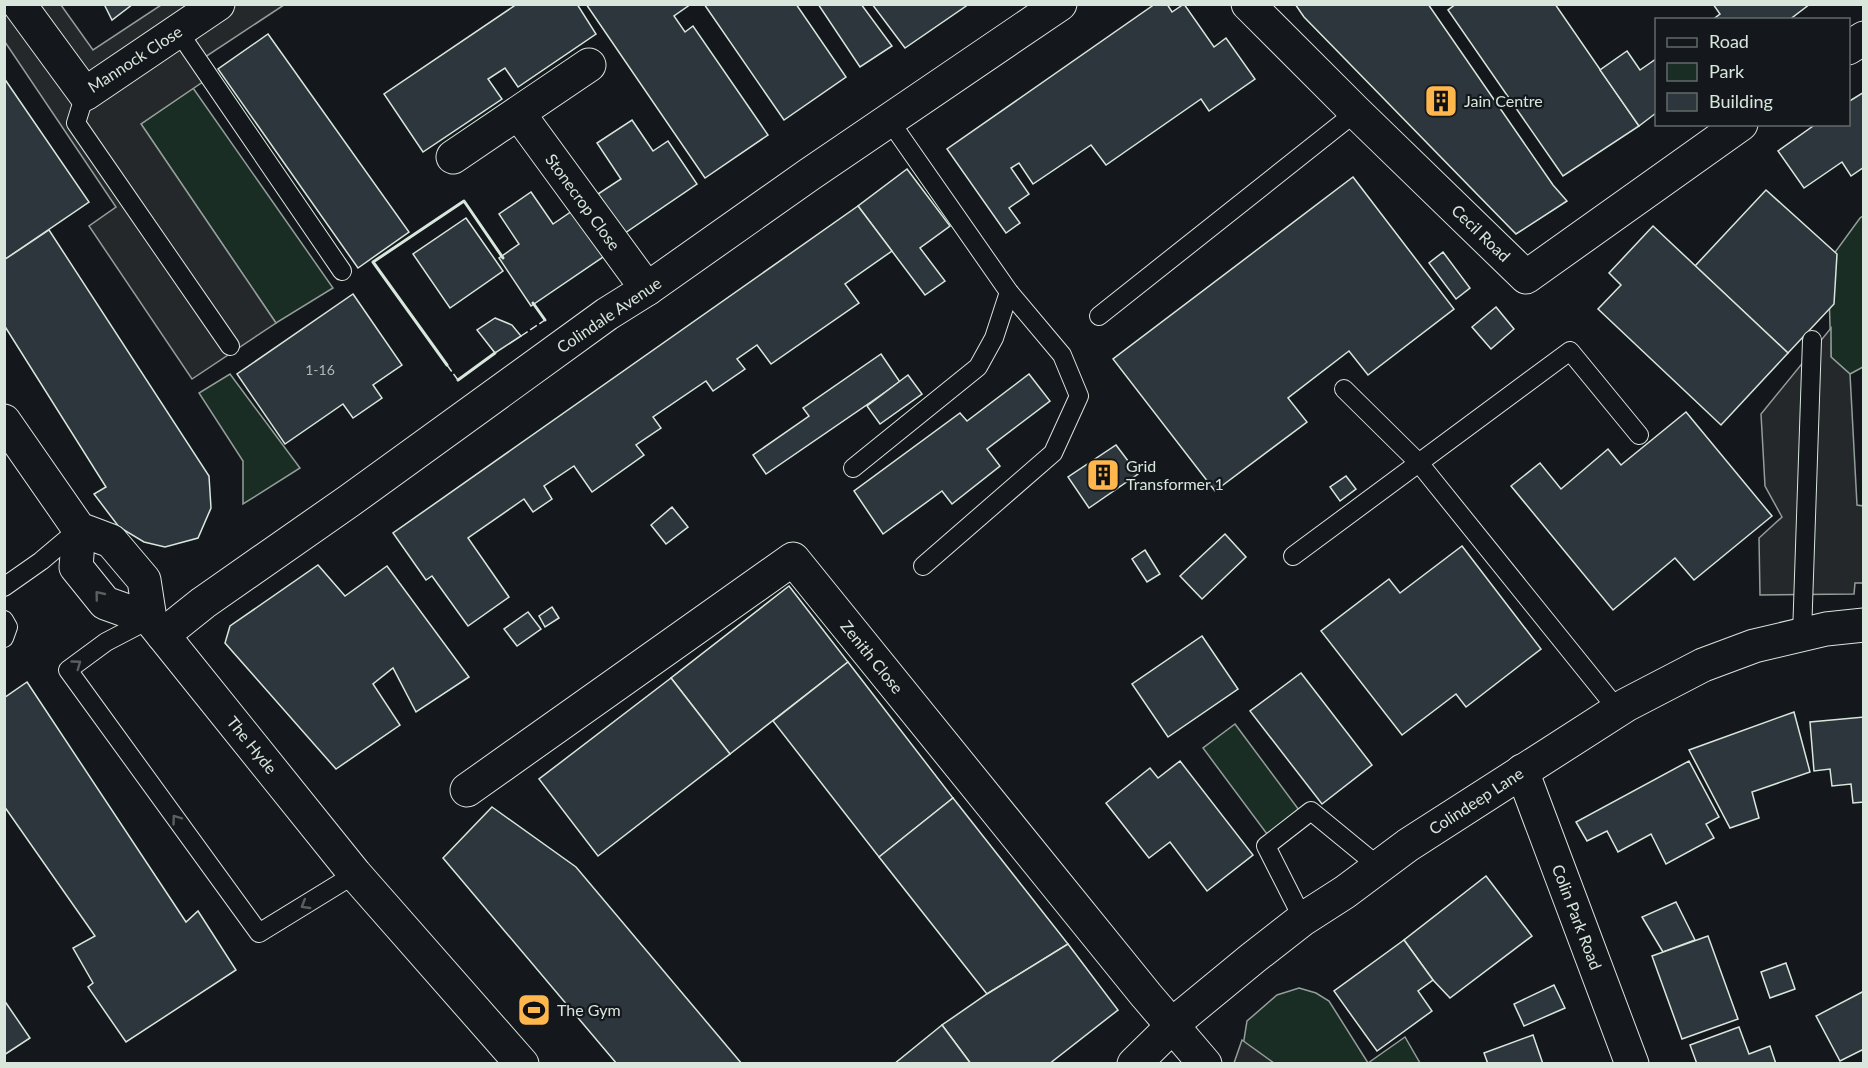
<svg xmlns="http://www.w3.org/2000/svg" width="1868" height="1068" font-family="Lato,sans-serif">
<rect width="100%" height="100%" fill="#14181c"/>
<g fill="#1a2d24" stroke="#939e99" stroke-width="1.5">
<polygon points="193,88 333,288 276,323 141,124"/>
<polygon points="1863,216 1863,367 1850,374 1831,357 1828,262 1860,218"/>
<polygon points="230,374 300,468 243,504 243,461 199,393"/>
<polygon points="1235,724 1299,810 1267,834 1203,748"/>
<polygon points="1299,988 1316,993 1329,1001 1368,1063 1405,1037 1420,1063 1270,1063 1243,1046 1247,1021 1277,995"/>
</g>
<g fill="#24282b" stroke="#939e99" stroke-width="1.5">
<polygon points="4,5 61,5 93,50 161,5 284,5 199,61 210,77 141,124 276,323 192,379 89,226 116,207 5,42"/>
<polygon points="1831,328 1831,357 1850,374 1857,505 1863,506 1863,583 1855,583 1854,594 1760,595 1759,538 1782,517 1765,486 1761,414"/>
<polygon points="1242,1040 1274,1063 1234,1063"/>
</g>
<g fill="#2c363c" stroke="#d8e6dc" stroke-width="1.5">
<polygon points="104,4 133,4 112,20"/>
<polygon points="517,4 577,4 596,34 518,87 505,68 488,79 502,99 423,152 384,94"/>
<polygon points="586,4 691,4 674,16 685,32 693,26 768,135 705,178"/>
<polygon points="704,4 796,4 846,77 784,120"/>
<polygon points="818,4 861,4 892,46 860,67"/>
<polygon points="872,4 969,4 905,48"/>
<polygon points="1155,4 1167,4 1172,12 1184,4 1214,47 1226,38 1255,79 1209,111 1201,99 1106,165 1091,145 1033,184 1019,163 1011,168 1029,194 1009,208 1020,223 1006,233 947,149"/>
<polygon points="1295,4 1428,4 1553,185 1567,201 1516,234 1304,17"/>
<polygon points="1456,4 1555,4 1639,126 1563,176 1448,10"/>
<polygon points="1713,4 1810,4 1789,20 1712,20 1720,14"/>
<polygon points="268,34 409,232 358,268 218,69"/>
<polygon points="1627,51 1640,70 1656,59 1656,113 1639,126 1600,70"/>
<polygon points="4,78 89,202 4,260"/>
<polygon points="1864,92 1864,167 1851,176 1842,162 1804,188 1778,151 1816,124 1848,124 1848,102"/>
<polygon points="632,120 653,151 668,141 697,184 625,233 598,194 621,179 597,143"/>
<polygon points="907,169 950,226 920,248 945,281 925,295 858,206"/>
<polygon points="1353,177 1454,309 1368,375 1349,351 1288,398 1307,422 1215,491 1113,359"/>
<polygon points="1766,190 1837,254 1834,304 1788,353 1695,266"/>
<polygon points="531,192 553,224 578,207 609,253 531,306 499,258 519,244 499,214"/>
<polygon points="858,206 892,251 845,284 859,303 771,364 757,345 737,359 745,369 713,391 706,381 653,417 661,428 636,445 644,455 592,492 574,466 544,486 552,499 533,512 524,499 468,538 509,597 468,626 432,576 426,580 393,533"/>
<polygon points="466,218 503,271 450,308 413,254"/>
<polygon points="1653,226 1788,353 1721,425 1598,309 1621,285 1609,273"/>
<polygon points="49,230 209,476 211,508 198,538 165,547 144,542 119,527 94,494 106,487 4,325 4,260"/>
<polygon points="1443,252 1470,288 1456,299 1429,263"/>
<polygon points="353,294 402,365 373,385 382,398 353,418 343,404 285,444 237,374"/>
<polygon points="1496,307 1514,329 1491,349 1472,327"/>
<polygon points="495,318 512,325 521,336 495,353 477,330"/>
<polygon points="881,354 900,382 766,474 753,455 809,416 803,408"/>
<polygon points="1029,374 1050,401 987,449 1000,466 952,504 942,491 883,534 854,491 960,413 967,421"/>
<polygon points="908,375 922,394 880,424 867,406"/>
<polygon points="1686,412 1772,516 1694,580 1675,558 1613,610 1511,486 1540,463 1561,489 1608,449 1621,465"/>
<polygon points="1116,445 1138,474 1089,508 1068,477"/>
<polygon points="1346,476 1356,489 1340,501 1330,487"/>
<polygon points="672,507 688,527 666,544 651,525"/>
<polygon points="1225,534 1246,557 1202,599 1180,576"/>
<polygon points="1462,546 1541,649 1466,707 1456,694 1402,735 1321,631 1389,579 1400,593"/>
<polygon points="1145,550 1160,574 1147,582 1132,559"/>
<polygon points="318,565 345,596 387,566 469,677 416,712 393,668 373,684 400,725 336,769 225,643 230,626"/>
<polygon points="789,586 848,662 730,754 671,678"/>
<polygon points="552,607 559,618 545,627 539,616"/>
<polygon points="528,612 541,629 517,646 504,629"/>
<polygon points="1202,636 1238,689 1168,737 1132,684"/>
<polygon points="848,662 953,798 879,857 773,721"/>
<polygon points="1301,673 1372,765 1322,804 1250,711"/>
<polygon points="671,678 730,754 598,856 539,779"/>
<polygon points="27,682 186,922 198,911 236,970 126,1042 88,987 93,983 73,948 95,936 4,806 4,698"/>
<polygon points="1794,712 1810,772 1752,792 1759,818 1730,828 1689,750"/>
<polygon points="1864,717 1864,802 1853,803 1851,784 1832,786 1830,769 1814,771 1810,722"/>
<polygon points="1180,761 1253,855 1207,891 1170,842 1149,858 1106,803 1150,768 1158,778"/>
<polygon points="1689,761 1719,817 1706,824 1714,838 1666,864 1651,834 1618,852 1607,831 1587,841 1576,822"/>
<polygon points="953,798 1068,944 987,994 879,857"/>
<polygon points="492,807 576,867 742,1064 617,1064 443,858"/>
<polygon points="1486,876 1532,936 1450,998 1433,980 1404,940"/>
<polygon points="1676,902 1695,940 1663,952 1642,917"/>
<polygon points="1708,936 1738,1019 1682,1039 1652,956"/>
<polygon points="1404,940 1433,980 1418,991 1432,1011 1377,1051 1334,991"/>
<polygon points="1068,944 1118,1010 1049,1064 971,1064 942,1025 987,994"/>
<polygon points="1786,963 1795,989 1770,998 1761,972"/>
<polygon points="1554,985 1565,1008 1524,1026 1514,1004"/>
<polygon points="1864,991 1864,1049 1840,1061 1816,1016"/>
<polygon points="4,1000 30,1038 4,1055"/>
<polygon points="942,1025 971,1064 894,1064"/>
<polygon points="1739,1027 1749,1054 1770,1046 1776,1064 1697,1064 1690,1045"/>
<polygon points="1533,1035 1543,1064 1488,1064 1484,1053"/>
</g>
<g fill="none" stroke-linecap="round" stroke-linejoin="round">
<g stroke="#d8e6dc" stroke-width="20">
<g id="lane">
<polyline points="178,31 342,271"/>
<polyline points="85,94 76,123 230,346"/>
<polyline points="889,120 1009,292 1062,355 1079,396 1053,453 923,566"/>
<polyline points="1099,316 1356,112"/>
<polyline points="1344,389 1419,463 1618,710"/>
<polyline points="853,468 978,367 994,338 1009,292"/>
<polyline points="1293,556 1570,351 1639,435"/>
<polyline points="4,587 41,561 79,529"/>
<polyline points="150,619 106,642 68,670 259,933 355,874"/>
<polyline points="4,620 8,627 4,638"/>
<polyline points="1802,635 1812,340"/>
<polyline points="1303,919 1266,846 1311,811 1378,866"/>
</g>
</g>
<g stroke="#d8e6dc" stroke-width="35">
<g id="street">
<polyline points="19,4 85,94 218,4"/>
<polyline points="1248,4 1356,112 1526,277 1741,124"/>
<polyline points="1848,48 1864,38"/>
<polyline points="519,114 647,289"/>
<polyline points="453,157 589,65"/>
<polyline points="1522,771 1632,1064"/>
<polyline points="467,790 793,559 1146,995 1205,1064"/>
</g>
</g>
<g stroke="#d8e6dc" stroke-width="35">
<polyline id="secondary" points="163,635 203,603 349,501 607,314 647,289 810,174 1060,4"/>
</g>
<g stroke="#d8e6dc" stroke-width="35">
<g id="primary">
<polyline points="4,421 79,529 111,541 144,580 150,619 355,874 522,1064"/>
<polyline points="79,529 76,567 105,603 150,619"/>
<polyline points="1134,1064 1185,1014 1253,958 1303,919 1345,892 1408,845 1626,705 1703,665 1754,646 1826,629 1864,625"/>
</g>
</g>
<use href="#lane" stroke="#14181c" stroke-width="18"/>
<use href="#street" stroke="#14181c" stroke-width="33"/>
<use href="#secondary" stroke="#14181c" stroke-width="33"/>
<use href="#primary" stroke="#14181c" stroke-width="33"/>
<g stroke="#d8e6dc" stroke-width="1.5" stroke-dasharray="8 3" stroke-linecap="butt">
<polyline points="521,336 545,320"/>
<polyline points="447,365 458,380"/>
</g>
<g stroke="#d8e6dc" stroke-width="3">
<polyline points="533,303 545,320"/>
<polyline points="447,365 373,262 464,201 503,258"/>
<polyline points="458,380 495,353"/>
</g>
</g>
<defs><path id="oneway-chevron" d="M-2-3.5L2.5 0L-2 3.5" fill="none" stroke-width="1.6" stroke-linecap="round" stroke-linejoin="round" transform="scale(1.5)"/></defs>
<g stroke="#59605f">
<use href="#oneway-chevron" transform="translate(99 595) rotate(-129)"/>
<use href="#oneway-chevron" transform="translate(77 664) rotate(-36)"/>
<use href="#oneway-chevron" transform="translate(176 819) rotate(-126)"/>
<use href="#oneway-chevron" transform="translate(305 905) rotate(149)"/>
</g>
<defs>
<g id="building-square" transform="scale(1.725)"><rect x="-9" y="-9" width="18" height="18" rx="4" fill="#ffb74d" stroke="#14181c"/><path d="M-4-6H4V6H1V3H-1V6H-4ZM-2.5-4.3h1.7v1.8h-1.7ZM.8-4.3h1.7v1.8H.8ZM-2.5-1h1.7V.8h-1.7ZM.8-1h1.7V.8H.8Z" fill="#111"/></g>
<g id="stadium-square" transform="scale(1.725)"><rect x="-9" y="-9" width="18" height="18" rx="4" fill="#ffb74d" stroke="#14181c"/><path d="M0-5a6.5 5 0 1 0 0 10a6.5 5 0 1 0 0-10ZM-3.5-1.8h7v3.6h-7Z" fill="#111"/></g>
</defs>
<g fill-rule="evenodd">
<use href="#building-square" x="1441" y="101"/>
<use href="#building-square" x="1103" y="475"/>
<use href="#stadium-square" x="534" y="1010"/>
</g>
<g text-anchor="middle" stroke-width="4.5" stroke-linejoin="round" paint-order="stroke">
<g font-size="14" fill="#adbab4">
<text x="320" y="375">1-16</text>
</g>
<g font-size="16" fill="#d8e6dc" stroke="#14181c">
<text transform="translate(135 59) rotate(-33)" y="6">Mannock Close</text>
<text transform="translate(583 202) rotate(54)" y="6">Stonecrop Close</text>
<text transform="translate(1481 233) rotate(44)" y="6">Cecil Road</text>
<text transform="translate(609 315) rotate(-34)" y="6">Colindale Avenue</text>
<text transform="translate(872 657) rotate(51)" y="6">Zenith Close</text>
<text transform="translate(252 745) rotate(51)" y="6">The Hyde</text>
<text transform="translate(1476 801) rotate(-33)" y="6">Colindeep Lane</text>
<text transform="translate(1577 917) rotate(69)" y="6">Colin Park Road</text>
</g>
<g font-size="16" fill="#d8e6dc" stroke="#14181c" text-anchor="start">
<text x="1464" y="107">Jain Centre</text>
<text x="1126" y="472">Grid<tspan x="1126" dy="18">Transformer 1</tspan></text>
<text x="557" y="1016">The Gym</text>
</g>
</g>
<rect width="1868" height="1068" fill="none" stroke="#d8e6dc" stroke-width="12"/>
<rect x="1655" y="18" width="195" height="108" fill="#14181c" stroke="#626a69" stroke-width="1.5"/>
<rect x="1667" y="38" width="30" height="9" fill="#14181c" stroke="#626a69" stroke-width="1.5"/>
<text x="1709" y="48" font-size="18" fill="#d8e6dc">Road</text>
<rect x="1667" y="63" width="30" height="18" fill="#1a2d24" stroke="#626a69" stroke-width="1.5"/>
<text x="1709" y="78" font-size="18" fill="#d8e6dc">Park</text>
<rect x="1667" y="93" width="30" height="18" fill="#2c363c" stroke="#626a69" stroke-width="1.5"/>
<text x="1709" y="108" font-size="18" fill="#d8e6dc">Building</text>
</svg>
